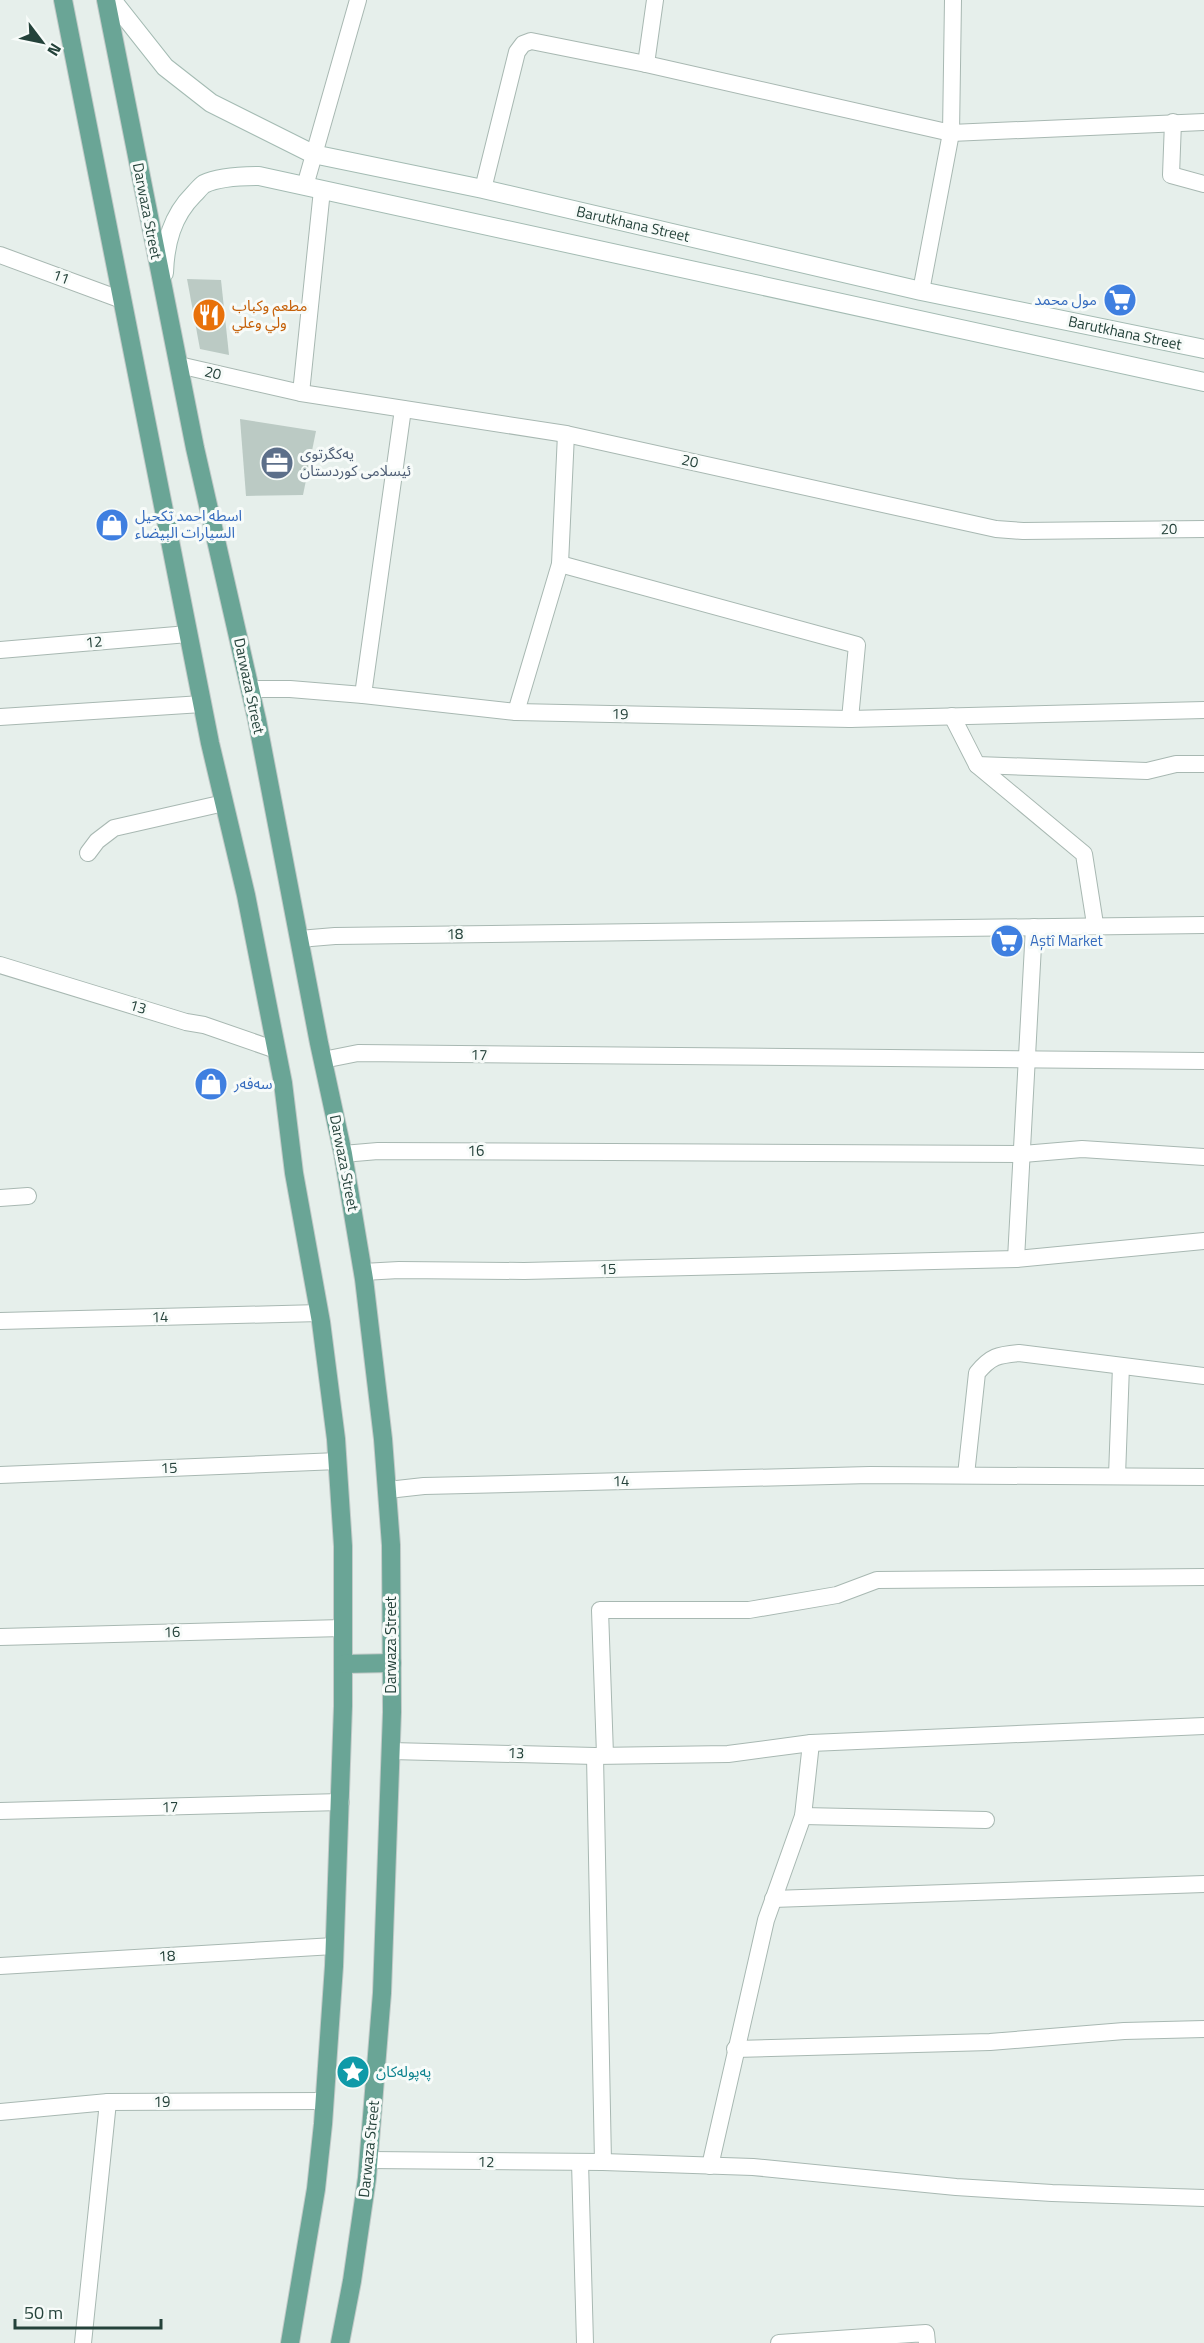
<svg xmlns="http://www.w3.org/2000/svg" width="1204" height="2343" font-family="'Titillium Web','Noto Sans Arabic',sans-serif">
<rect width="100%" height="100%" fill="#e6efeb"/>
<g fill="#bbcac4">
<polygon points="187,279 221,280 229,355 200,349"/>
<polygon points="240,419 316,431 303,495 246,496"/>
</g>
<g fill="none" stroke-linecap="round" stroke-linejoin="round">
<g stroke="#a8b8b2" stroke-width="18">
<g id="minor">
<polyline points="646,64 655,0"/>
<polyline points="1173,122 1171,175 1204,184"/>
<polyline points="305,186 358,0"/>
<polyline points="483,189 517,52 523,44 531,41 646,64 951,133 1204,122"/>
<polyline points="0,255 122,300"/>
<polyline points="921,291 951,133 953,0"/>
<polyline points="179,365 301,393 566,434 996,529 1023,531 1204,529"/>
<polyline points="301,393 322,190"/>
<polyline points="560,564 857,645 850,719"/>
<polyline points="0,650 188,634"/>
<polyline points="250,689 290,689 363,695 516,712 850,719 1204,710"/>
<polyline points="363,695 403,409"/>
<polyline points="516,712 560,564 566,434"/>
<polyline points="952,716 977,765 1084,854 1095,924"/>
<polyline points="0,717 202,704"/>
<polyline points="977,765 1147,771 1176,764 1204,764"/>
<polyline points="88,853 97,841 114,828 224,803"/>
<polyline points="299,939 335,936 1204,925"/>
<polyline points="0,965 186,1022 204,1025 276,1050"/>
<polyline points="323,1060 358,1053 1204,1061"/>
<polyline points="343,1154 378,1151 1023,1154 1082,1149 1204,1157"/>
<polyline points="0,1198 28,1196"/>
<polyline points="1016,1259 1034,927"/>
<polyline points="363,1272 399,1270 524,1271 1016,1259 1204,1241"/>
<polyline points="0,1321 320,1313"/>
<polyline points="0,1475 338,1461"/>
<path d="M966 1475 977 1373C991 1356 998 1355 1019 1353L1204 1376"/>
<polyline points="1117,1476 1121,1366"/>
<polyline points="388,1490 424,1486 870,1475 1204,1477"/>
<polyline points="0,1637 343,1628"/>
<polyline points="391,1751 595,1756 728,1754 811,1743 1204,1726"/>
<polyline points="605,1755 600,1610 749,1610 837,1595 877,1580 1204,1577"/>
<polyline points="595,1756 603,2162"/>
<polyline points="0,1811 341,1802"/>
<polyline points="803,1816 986,1820"/>
<polyline points="773,1899 1204,1884"/>
<polyline points="0,1966 334,1946"/>
<polyline points="735,2049 990,2042 1124,2031 1204,2029"/>
<polyline points="0,2112 108,2102 325,2101"/>
<polyline points="369,2160 603,2162 753,2167 956,2187 1052,2193 1204,2198"/>
<polyline points="580,2162 585,2343"/>
<polyline points="710,2166 766,1920 803,1816 811,1743"/>
<polyline points="83,2343 108,2102"/>
<polyline points="779,2343 926,2333 927,2343"/>
</g>
</g>
<g stroke="#a4bbb3" stroke-width="20">
<g id="secondary">
<polyline points="112,0 165,67 211,103 313,154 483,189 921,291 1204,349"/>
<path d="M164 273C165 243 172 216 194 194 197 191 201 186 204 184 218 177 245 176 259 176L1204 382"/>
</g>
</g>
<g stroke="#c2cac8" stroke-width="20">
<g id="primary">
<polyline points="63,0 210,743 246,895 283,1083 294,1173 321,1322 336,1439 343,1546 343,1706 334,1966 323,2124 316,2189 290,2343"/>
<polyline points="106,0 195,448 257,720 319,1043 343,1154 364,1279 383,1439 391,1545 392,1712 382,1993 367,2178 352,2281 340,2343"/>
<polyline points="343,1664 392,1663"/>
</g>
</g>
<use href="#minor" stroke="#fff" stroke-width="16"/>
<use href="#secondary" stroke="#fff" stroke-width="18"/>
<use href="#primary" stroke="#6aa596" stroke-width="18"/>
</g>
<defs>
<g id="supermarket-disc" transform="scale(1.725)"><circle r="9.5" fill="#3f7fe0" stroke="#f7fbf9"/><path d="M-6-5.5h2.5l.6 2H6L4.5 2H-2.5L-4.4-4H-6ZM-1.5 3.2a1.3 1.3 0 1 0 .1 0ZM3 3.2a1.3 1.3 0 1 0 .1 0Z" fill="#fff"/></g>
<g id="restaurant-disc" transform="scale(1.725)"><circle r="9.5" fill="#e8710a" stroke="#f7fbf9"/><path d="M-5-6h1v4h1v-4h1v4h1v-4h1v5L-1.5 .5V6h-2V.5L-5-1ZM5-6V6H3V1.5H1.5Q1.5-4 5-6Z" fill="#fff"/></g>
<g id="office-disc" transform="scale(1.725)"><circle r="9.5" fill="#5c6f8a" stroke="#f7fbf9"/><path d="M-6-3h4V-5.5h4V-3h4V5H-6ZM-1-4.5V-3h2v-1.5ZM-6 0V1H6V0Z" fill="#fff"/></g>
<g id="shop-disc" transform="scale(1.725)"><circle r="9.5" fill="#3f7fe0" stroke="#f7fbf9"/><path d="M-5-2.5h2.3a2.7 3.5 0 0 1 5.4 0H5L5.5 6h-11ZM-1.5-2.5h3a1.5 2.3 0 0 0-3 0Z" fill="#fff"/></g>
<g id="sight-disc" transform="scale(1.725)"><circle r="9.5" fill="#0f9aa8" stroke="#f7fbf9"/><path d="M0-6L1.8-2.2L6-1.7L2.9 1.2L3.7 5.4L0 3.3L-3.7 5.4L-2.9 1.2L-6-1.7L-1.8-2.2Z" fill="#fff"/></g>
</defs>
<g fill-rule="evenodd">
<use href="#supermarket-disc" x="1120" y="300"/>
<use href="#restaurant-disc" x="209" y="315"/>
<use href="#office-disc" x="277" y="463"/>
<use href="#shop-disc" x="112" y="525"/>
<use href="#supermarket-disc" x="1007" y="941"/>
<use href="#shop-disc" x="211" y="1084"/>
<use href="#sight-disc" x="353" y="2072"/>
</g>
<g text-anchor="middle" stroke-width="6" stroke-linejoin="round" paint-order="stroke">
<g font-size="15" fill="#24423a" stroke="#f7fbf9">
<text transform="translate(147 211) rotate(79)" y="5">Darwaza Street</text>
<text transform="translate(633 224) rotate(13)" y="5">Barutkhana Street</text>
<text transform="translate(61 277) rotate(20)" y="5">11</text>
<text transform="translate(1125 333) rotate(12)" y="5">Barutkhana Street</text>
<text transform="translate(213 373) rotate(13)" y="5">20</text>
<text transform="translate(690 461) rotate(12)" y="5">20</text>
<text transform="translate(1169 529) rotate(-1)" y="5">20</text>
<text transform="translate(94 642) rotate(-5)" y="5">12</text>
<text transform="translate(249 686) rotate(78)" y="5">Darwaza Street</text>
<text transform="translate(620 714) rotate(1)" y="5">19</text>
<text transform="translate(455 934) rotate(-1)" y="5">18</text>
<text transform="translate(138 1007) rotate(17)" y="5">13</text>
<text transform="translate(479 1055) rotate(1)" y="5">17</text>
<text x="476" y="1156">16</text>
<text transform="translate(344 1163) rotate(79)" y="5">Darwaza Street</text>
<text transform="translate(608 1269) rotate(-1)" y="5">15</text>
<text transform="translate(160 1317) rotate(-1)" y="5">14</text>
<text transform="translate(169 1468) rotate(-2)" y="5">15</text>
<text transform="translate(621 1481) rotate(-1)" y="5">14</text>
<text transform="translate(172 1632) rotate(-1)" y="5">16</text>
<text transform="translate(391 1645) rotate(-90)" y="5">Darwaza Street</text>
<text transform="translate(516 1753) rotate(2)" y="5">13</text>
<text transform="translate(170 1807) rotate(-1)" y="5">17</text>
<text transform="translate(167 1956) rotate(-3)" y="5">18</text>
<text x="162" y="2107">19</text>
<text transform="translate(369 2149) rotate(-84)" y="5">Darwaza Street</text>
<text transform="translate(486 2162) rotate(1)" y="5">12</text>
</g>
<g font-size="15" fill="#366cbe" stroke="#f7fbf9" text-anchor="start">
<text x="1097" y="305" text-anchor="end">مول محمد</text>
<text x="135" y="521">اسطه احمد تكحيل<tspan x="135" dy="17">السيارات البيضاء</tspan></text>
<text x="1030" y="946">Aştî Market</text>
<text x="234" y="1089">سەفەر</text>
</g>
<g font-size="15" fill="#c56008" stroke="#f7fbf9" text-anchor="start">
<text x="232" y="311">مطعم وكباب<tspan x="232" dy="17">ولي وعلي</tspan></text>
</g>
<g font-size="15" fill="#4e5e75" stroke="#f7fbf9" text-anchor="start">
<text x="300" y="459">یەکگرتوی<tspan x="300" dy="17">ئیسلامی کوردستان</tspan></text>
</g>
<g font-size="15" fill="#0d838f" stroke="#f7fbf9" text-anchor="start">
<text x="376" y="2077">پەپولەکان</text>
</g>
</g>
<g transform="translate(42 42) rotate(122)" stroke="#f7fbf9" stroke-width="4.5" paint-order="stroke">
<path d="M0-4.5L10 22L0 15L-10 22Z" fill="#24423a"/>
<text y="-9" font-size="16" font-weight="bold" text-anchor="middle" fill="#24423a">N</text>
</g>
<path d="M15 2319v9h146v-9" fill="none" stroke="#24423a" stroke-width="3"/>
<text x="24" y="2319" font-size="18" fill="#24423a" stroke="#f7fbf9" stroke-width="4.5" paint-order="stroke">50 m</text>
</svg>
